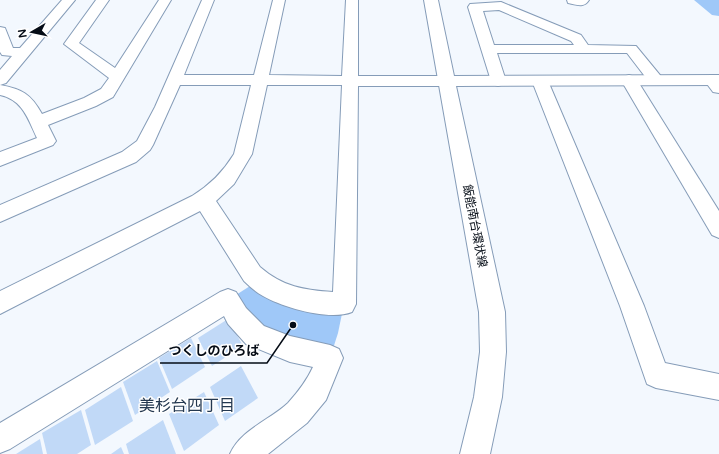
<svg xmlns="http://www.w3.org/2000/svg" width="719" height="454" font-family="'Varela Round','Noto Sans JP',sans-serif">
<rect width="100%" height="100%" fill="#f3f8fe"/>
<g fill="#9fc8f8">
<polygon points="694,0 719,0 719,16 712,15"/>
<polygon points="258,281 344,304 338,333 330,358 290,349 228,300"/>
</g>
<g fill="#c1d9f7">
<polygon points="228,319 243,346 212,366 198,338"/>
<polygon points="191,338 205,367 172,389 159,358"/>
<polygon points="157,361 170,392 135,415 123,382"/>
<polygon points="241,366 258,398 225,421 210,387"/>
<polygon points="121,387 133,421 95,445 85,410"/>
<polygon points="204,392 219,425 184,451 169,414"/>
<polygon points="81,410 91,445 77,454 47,454 42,433"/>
<polygon points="163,420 176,454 129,454 126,444"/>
<polygon points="40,439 43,454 16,454"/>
<polygon points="121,447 124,454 111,454"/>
</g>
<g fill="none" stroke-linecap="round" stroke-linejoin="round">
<g stroke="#859cb8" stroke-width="2">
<g id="street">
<polygon points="62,0 75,0 6,83 0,85 0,70 12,56 2,55 0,52 0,27 5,28 13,48 20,48"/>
<path d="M96 0H109L79 43 115 68 159 0H171L113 97 96 106 48 125 56 141 53 145 0 166V152L37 138C28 119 23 100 0 95V85C22 89 31 94 42 114L84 98 101 89 109 78 64 44Z"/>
<path d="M202 0H214L184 75H254L273 0H285L269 75 342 76 346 0H358V76H448L454 78 456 81 454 84 448 86H358L356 304 352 312C330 321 284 308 263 296 256 292 250 287 244 281L200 211 0 314V291L192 196C210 185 223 172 234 154L251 85H180L153 145 150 150 136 162 0 222V205L122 152 137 141 155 107ZM267 85H342L333 292C304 290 283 287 260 267L216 201 234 184 252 154Z"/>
<path d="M567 0H589C584 8 577 5 568 3Z"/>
<path d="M501 2 581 35 588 45 636 46 664 80 662 83 656 85 650 83 627 53H497L506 81 504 84 498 86 492 84 468 7 470 4ZM499 10 571 41 574 45H494L483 11Z"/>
<polygon points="629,75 635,77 637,80 719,211 719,238 712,235 621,80 623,77"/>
<polygon points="712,75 719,78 719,93 713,92 704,80 706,77"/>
<polygon points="540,76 546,78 548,81 644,306 665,363 719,374 719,400 656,388 647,384 620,306 532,81 534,78"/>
<path d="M228 289 236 292 246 308 264 326 290 336 330 345 339 349 343 358 326 400 307 423 268 454H230C240 430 270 420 288 403 298 392 307 380 313 367L290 362 246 344 228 324 224 316 10 449 0 453V423L220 292Z"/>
</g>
</g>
<g stroke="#859cb8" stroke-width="2">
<polygon id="secondary" points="424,0 438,0 454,76 719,75 719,85 456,86 505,312 506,352 502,397 490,454 460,454 474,397 480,352 479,312"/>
</g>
<use href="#street" fill="#fff" fill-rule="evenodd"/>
<use href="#secondary" fill="#fff" fill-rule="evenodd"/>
</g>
<g text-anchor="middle" stroke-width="3" stroke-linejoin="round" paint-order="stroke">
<g font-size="12" fill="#050c16" stroke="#fff">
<text transform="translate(475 226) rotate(79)" y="4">飯能南台環状線</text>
</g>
<g font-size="16" fill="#243850" stroke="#fff">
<text x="187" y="411">美杉台四丁目</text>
</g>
</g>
<path fill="none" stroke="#050c16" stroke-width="1.5" d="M293 325L267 363H160"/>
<circle fill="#050c16" stroke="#fff" stroke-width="1.5" cx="293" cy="325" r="4"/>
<g font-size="13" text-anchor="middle" font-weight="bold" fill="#050c16" stroke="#fff" stroke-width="3" stroke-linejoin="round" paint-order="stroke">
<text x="214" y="355">つくしのひろば</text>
</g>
<g transform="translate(32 32) rotate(261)" stroke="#ffffff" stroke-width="3" paint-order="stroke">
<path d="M0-3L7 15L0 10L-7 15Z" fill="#050c16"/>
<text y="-6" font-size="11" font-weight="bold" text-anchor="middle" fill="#050c16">N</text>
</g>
</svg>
